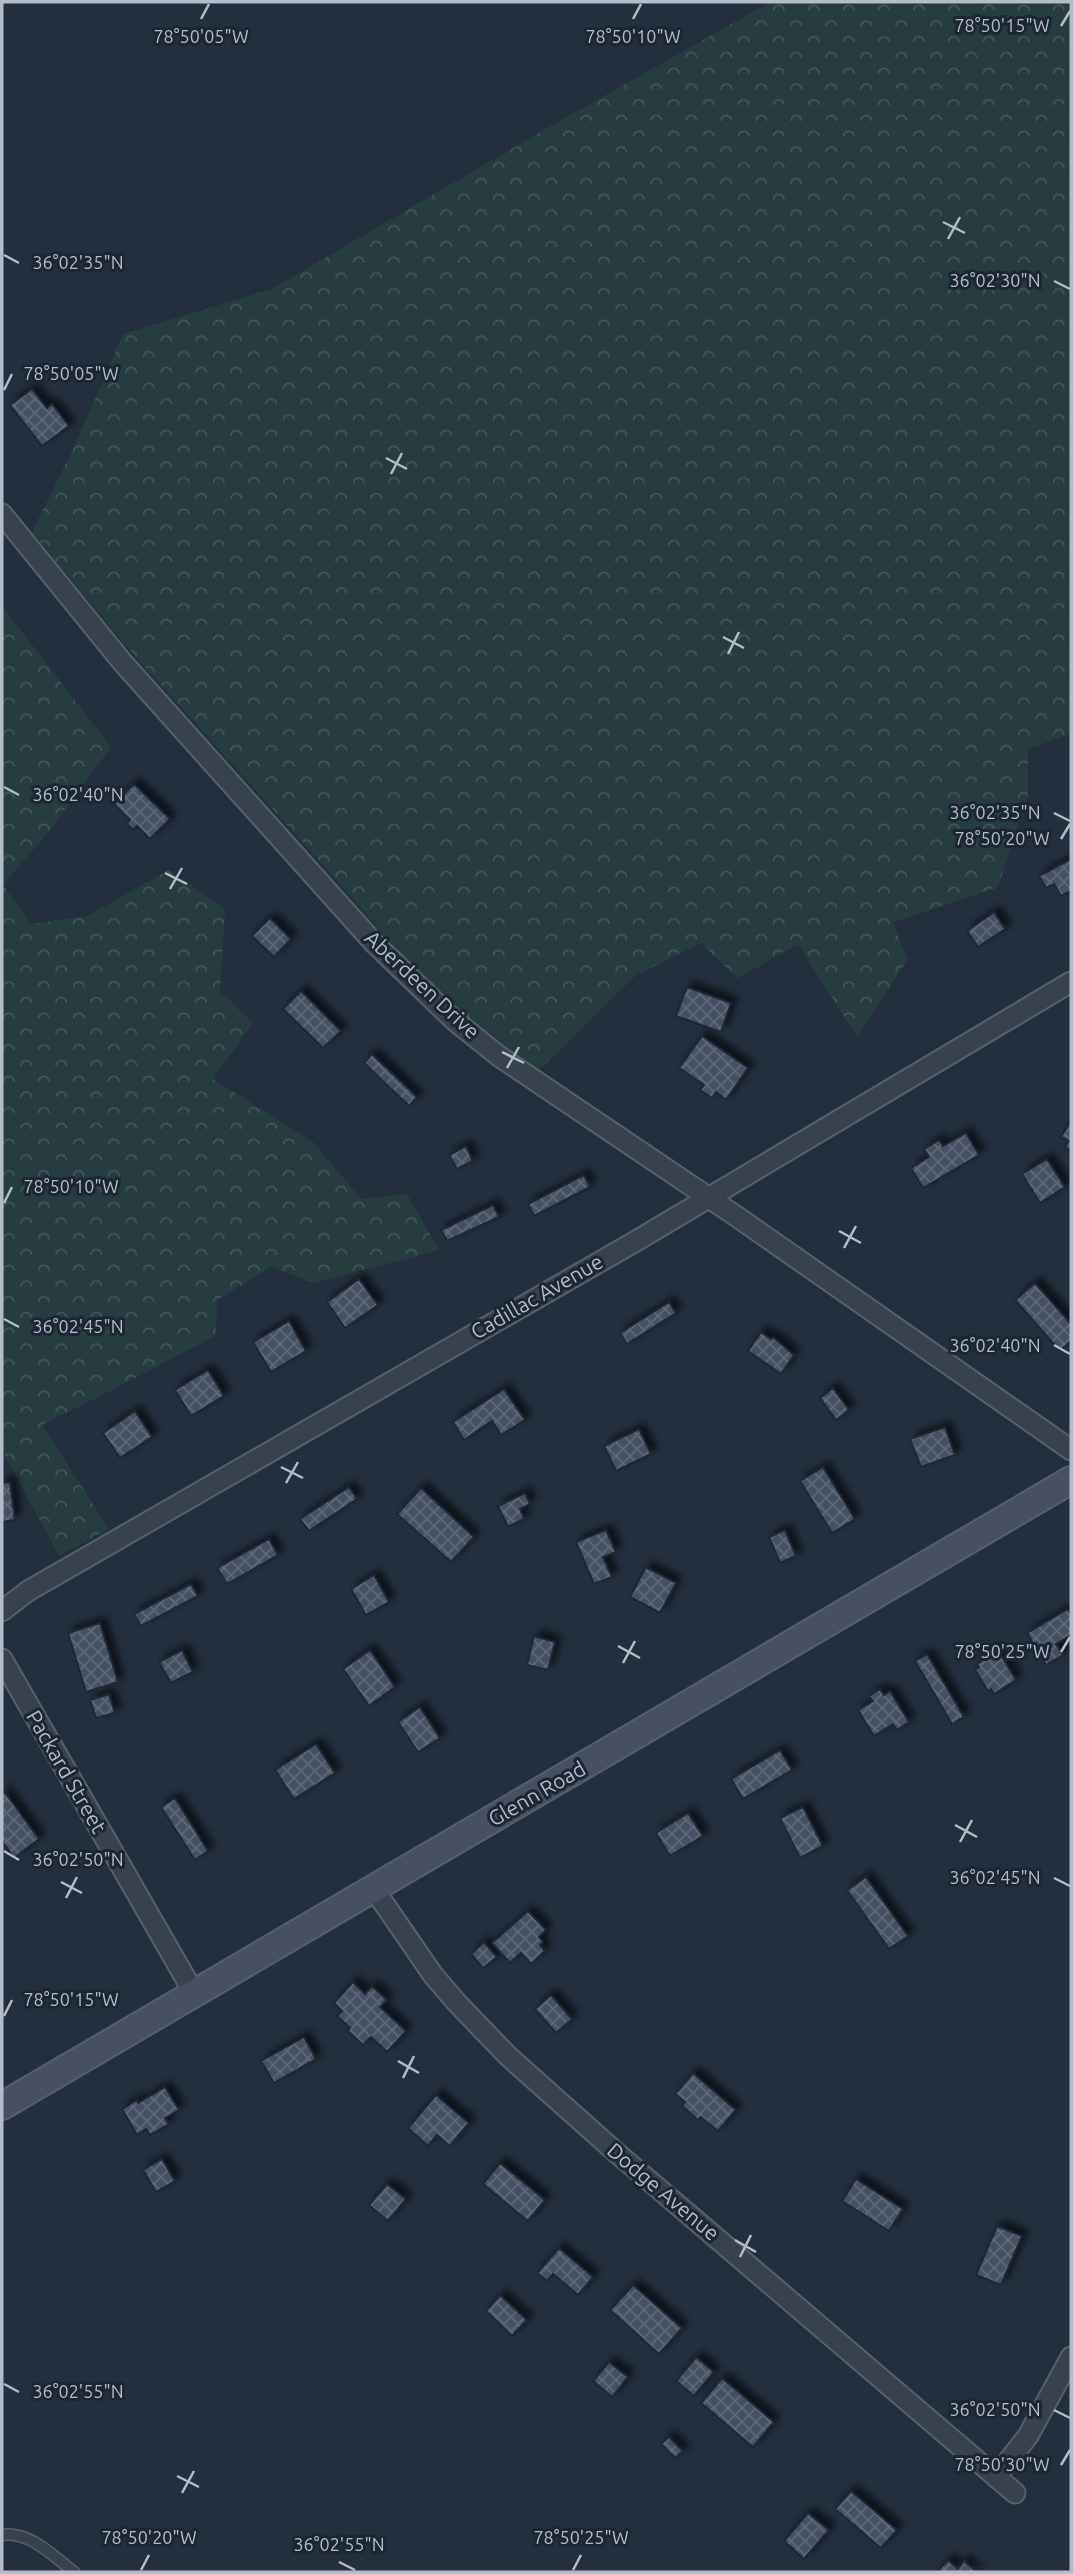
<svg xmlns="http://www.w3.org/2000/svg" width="1073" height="2574" font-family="Ubuntu,sans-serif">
<defs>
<pattern id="forest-crowns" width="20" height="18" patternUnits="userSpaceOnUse" patternTransform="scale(1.75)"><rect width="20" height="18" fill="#263c3f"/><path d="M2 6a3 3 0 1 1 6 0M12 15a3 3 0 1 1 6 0" fill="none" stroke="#435659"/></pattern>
<pattern id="building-cross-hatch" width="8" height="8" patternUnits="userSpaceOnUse" patternTransform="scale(1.75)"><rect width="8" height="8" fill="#455162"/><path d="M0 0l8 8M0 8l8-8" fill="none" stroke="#5d6877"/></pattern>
<filter id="shadow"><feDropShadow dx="6" dy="-6" stdDeviation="3.5" flood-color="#0009"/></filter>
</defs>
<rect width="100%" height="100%" fill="#242f3e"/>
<g fill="url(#forest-crowns)">
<polygon points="770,2 1071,2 1071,734 1028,749 1028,795 998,887 892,923 908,959 857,1037 798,944 737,978 701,943 635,976 538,1071 506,1049 420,976 330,873 132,653 32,532 76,443 123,334 272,289 535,135"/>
<polygon points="2,606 111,747 51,829 3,885 31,924 87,916 169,870 225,909 220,992 253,1023 213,1079 313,1142 361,1199 407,1194 439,1250 314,1283 271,1267 217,1300 216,1335 118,1387 42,1425 109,1529 59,1556 5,1455 2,1457"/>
</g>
<g fill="url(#building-cross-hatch)" stroke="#1f2835" stroke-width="2" filter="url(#shadow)">
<polygon points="32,389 47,408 52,404 69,426 42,446 10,405"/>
<polygon points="134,784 170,819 150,839 137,826 133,830 127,824 130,820 114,804"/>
<polygon points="1071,859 1071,891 1061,896 1054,884 1046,888 1039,876"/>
<polygon points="994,912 1005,929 978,947 967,931"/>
<polygon points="270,918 291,939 274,957 252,936"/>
<polygon points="687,987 731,1003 721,1032 676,1016"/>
<polygon points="301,991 341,1031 323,1048 283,1009"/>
<polygon points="702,1036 748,1068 726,1100 716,1092 712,1098 700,1090 704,1085 679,1068"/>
<polygon points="372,1054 417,1097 409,1106 364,1063"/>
<polygon points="1069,1124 1071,1125 1071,1151 1065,1147 1069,1141 1061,1137"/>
<polygon points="966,1133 979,1155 923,1188 911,1168 929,1157 924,1149 939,1140 943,1146"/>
<polygon points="466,1146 473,1161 457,1169 449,1155"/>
<polygon points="1047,1159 1065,1187 1040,1203 1022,1174"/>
<polygon points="584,1175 590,1187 534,1216 528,1204"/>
<polygon points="493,1205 499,1217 447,1241 441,1230"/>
<polygon points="359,1279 378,1305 345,1328 327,1302"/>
<polygon points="1035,1283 1071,1324 1071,1341 1060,1351 1015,1300"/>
<polygon points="669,1302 676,1313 627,1344 620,1333"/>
<polygon points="289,1321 306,1351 271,1372 253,1342"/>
<polygon points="761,1332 771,1339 773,1337 794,1355 781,1374 748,1351"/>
<polygon points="208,1370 224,1396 191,1416 175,1390"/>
<polygon points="833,1388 849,1410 836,1420 820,1398"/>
<polygon points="504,1389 525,1420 501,1435 492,1421 464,1440 453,1422"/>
<polygon points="135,1411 152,1437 120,1458 103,1433"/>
<polygon points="945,1427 955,1455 921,1467 910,1439"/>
<polygon points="639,1429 651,1454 616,1471 604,1446"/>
<polygon points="823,1467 855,1519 832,1533 800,1481"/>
<polygon points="10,1482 15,1520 2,1522 2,1483"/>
<polygon points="349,1487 357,1499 309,1531 300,1519"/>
<polygon points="421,1488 474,1537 451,1562 397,1514"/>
<polygon points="525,1493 530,1504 520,1509 524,1519 508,1527 498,1506"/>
<polygon points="606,1530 616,1552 603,1557 612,1577 594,1584 576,1542"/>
<polygon points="785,1530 796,1556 780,1563 769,1537"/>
<polygon points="269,1539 278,1555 227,1584 217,1568"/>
<polygon points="646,1567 676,1583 660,1613 630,1597"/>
<polygon points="374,1575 389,1602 366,1615 351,1589"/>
<polygon points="191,1584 198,1596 141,1626 134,1614"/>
<polygon points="1068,1609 1071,1614 1071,1635 1056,1644 1063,1655 1046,1665 1027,1633"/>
<polygon points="100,1623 118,1682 86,1692 68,1633"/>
<polygon points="534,1636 555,1642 548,1670 527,1665"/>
<polygon points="182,1650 193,1672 171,1683 159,1662"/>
<polygon points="370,1650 395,1687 369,1706 343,1669"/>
<polygon points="995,1652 998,1657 1001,1655 1016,1680 994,1694 991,1689 988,1691 975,1670 979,1667 977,1664"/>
<polygon points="927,1654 964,1717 952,1724 915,1661"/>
<polygon points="880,1689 884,1695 890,1691 909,1722 897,1730 893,1724 874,1736 858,1710 873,1701 869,1696"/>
<polygon points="109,1694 115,1713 96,1718 90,1700"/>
<polygon points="420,1707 440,1738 418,1752 398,1722"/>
<polygon points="316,1744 335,1773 294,1799 275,1770"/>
<polygon points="780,1750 792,1770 743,1799 731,1779"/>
<polygon points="4,1791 39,1839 14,1858 2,1841 2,1793"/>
<polygon points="175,1798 208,1851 195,1860 161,1807"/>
<polygon points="803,1807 823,1846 800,1858 780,1818"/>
<polygon points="688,1813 703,1836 670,1856 656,1833"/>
<polygon points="866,1877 908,1936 889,1949 847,1890"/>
<polygon points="528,1911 546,1930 539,1937 543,1942 540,1945 545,1951 531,1964 521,1953 510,1963 492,1943"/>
<polygon points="484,1942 497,1957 483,1968 471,1954"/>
<polygon points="353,1982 365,1994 372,1986 387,2000 380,2007 406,2031 387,2052 371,2037 363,2045 348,2031 350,2028 337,2016 342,2011 334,2003"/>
<polygon points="551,1995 572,2019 556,2033 535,2009"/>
<polygon points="304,2037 316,2059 274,2083 261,2061"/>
<polygon points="693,2073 736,2110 718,2131 701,2117 698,2120 682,2106 685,2102 675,2094"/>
<polygon points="165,2087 179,2110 165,2118 169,2124 150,2135 146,2129 137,2135 122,2109 137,2100 138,2103"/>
<polygon points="436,2095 469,2123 450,2146 437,2135 428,2146 408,2128"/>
<polygon points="162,2159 175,2181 156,2192 143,2170"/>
<polygon points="500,2163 545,2200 528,2221 483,2184"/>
<polygon points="856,2179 903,2209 889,2231 842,2201"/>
<polygon points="387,2184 406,2199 388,2221 369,2205"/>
<polygon points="997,2226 1022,2236 1001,2285 976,2275"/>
<polygon points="559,2248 593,2277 578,2295 553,2274 547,2281 537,2273"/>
<polygon points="633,2285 682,2328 659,2354 610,2310"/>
<polygon points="500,2295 527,2320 512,2336 486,2311"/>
<polygon points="696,2357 714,2372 694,2396 676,2381"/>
<polygon points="609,2362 628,2377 612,2397 593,2381"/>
<polygon points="722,2378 774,2422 753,2447 701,2403"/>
<polygon points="669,2437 683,2451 675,2458 661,2444"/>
<polygon points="851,2491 897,2530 881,2548 835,2509"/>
<polygon points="808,2513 829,2530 804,2559 784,2541"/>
<polygon points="948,2560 958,2569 964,2561 977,2572 937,2572"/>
</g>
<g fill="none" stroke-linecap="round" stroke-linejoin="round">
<g stroke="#565f6c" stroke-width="13">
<path id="lane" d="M2 2535C30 2531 53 2556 74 2572"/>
</g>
<g stroke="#565f6c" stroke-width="23">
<g id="street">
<polyline points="2,514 123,663 374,943 455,1021 500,1057 736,1216 1071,1450"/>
<polyline points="2,1611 28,1591 636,1241 1071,982"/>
<polyline points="2,1659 194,1993"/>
<polyline points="374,1889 433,1975 457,2003 508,2056 618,2154 1015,2493"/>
<polyline points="996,2477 1028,2436 1071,2357"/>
</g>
</g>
<g stroke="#565f6c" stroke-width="30">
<polyline id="secondary" points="2,2106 1071,1480"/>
</g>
<use href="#lane" stroke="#38414e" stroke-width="10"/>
<use href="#street" stroke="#38414e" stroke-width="19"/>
<use href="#secondary" stroke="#465061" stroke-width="26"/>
</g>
<path fill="none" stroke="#b4bcc9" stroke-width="2.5" d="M201 19 209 4M633 19 641 4M1061 26 1070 11M943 222 965 233M948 239 960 217M4 255 19 263M1054 281 1070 289M4 390 12 374M386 458 407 469M391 474 402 453M723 637 744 648M728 654 739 632M4 787 19 795M1054 813 1070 821M1061 839 1070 824M165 873 187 884M170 889 182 868M502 1052 524 1063M507 1068 519 1047M4 1203 12 1187M839 1231 861 1243M844 1248 856 1226M4 1319 19 1327M1054 1345 1070 1354M281 1467 303 1478M286 1483 298 1462M618 1646 640 1658M1061 1652 1070 1637M623 1663 635 1641M955 1825 977 1837M960 1842 972 1820M4 1851 19 1860M1054 1878 1070 1886M61 1882 82 1893M66 1898 77 1877M4 2016 12 2000M398 2061 419 2073M403 2078 414 2056M735 2240 756 2252M740 2257 751 2235M4 2384 19 2392M1054 2410 1070 2418M1061 2465 1070 2450M177 2476 199 2487M182 2493 194 2471M339 2562 355 2570M141 2570 149 2555M573 2570 581 2555"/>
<g text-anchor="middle" stroke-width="6" stroke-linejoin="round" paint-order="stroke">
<g font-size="21" fill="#b4bcc9" stroke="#1d2633">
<text transform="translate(422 985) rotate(43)" y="7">Aberdeen Drive</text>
<text transform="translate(537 1297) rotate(-30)" y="7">Cadillac Avenue</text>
<text transform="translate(66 1772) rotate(60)" y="7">Packard Street</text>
<text transform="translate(537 1794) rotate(-30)" y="7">Glenn Road</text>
<text transform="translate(663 2192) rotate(40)" y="7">Dodge Avenue</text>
</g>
</g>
<g font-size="18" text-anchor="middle" fill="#b4bcc9" stroke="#1d2633" stroke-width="6" stroke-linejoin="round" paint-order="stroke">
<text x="1002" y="32">78°50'15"W</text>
<text x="201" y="43">78°50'05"W</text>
<text x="633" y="43">78°50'10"W</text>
<text x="78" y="269">36°02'35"N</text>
<text x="995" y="287">36°02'30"N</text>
<text x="71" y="380">78°50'05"W</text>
<text x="78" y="801">36°02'40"N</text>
<text x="995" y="819">36°02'35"N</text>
<text x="1002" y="845">78°50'20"W</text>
<text x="71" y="1193">78°50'10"W</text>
<text x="78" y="1333">36°02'45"N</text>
<text x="995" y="1352">36°02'40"N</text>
<text x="1002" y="1658">78°50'25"W</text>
<text x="78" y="1866">36°02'50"N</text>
<text x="995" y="1884">36°02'45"N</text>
<text x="71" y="2006">78°50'15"W</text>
<text x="78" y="2398">36°02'55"N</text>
<text x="995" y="2416">36°02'50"N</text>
<text x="1002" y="2471">78°50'30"W</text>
<text x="149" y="2544">78°50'20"W</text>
<text x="581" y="2544">78°50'25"W</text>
<text x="339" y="2551">36°02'55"N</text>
</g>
<rect width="1073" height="2574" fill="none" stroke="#b4bcc9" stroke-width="7"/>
</svg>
